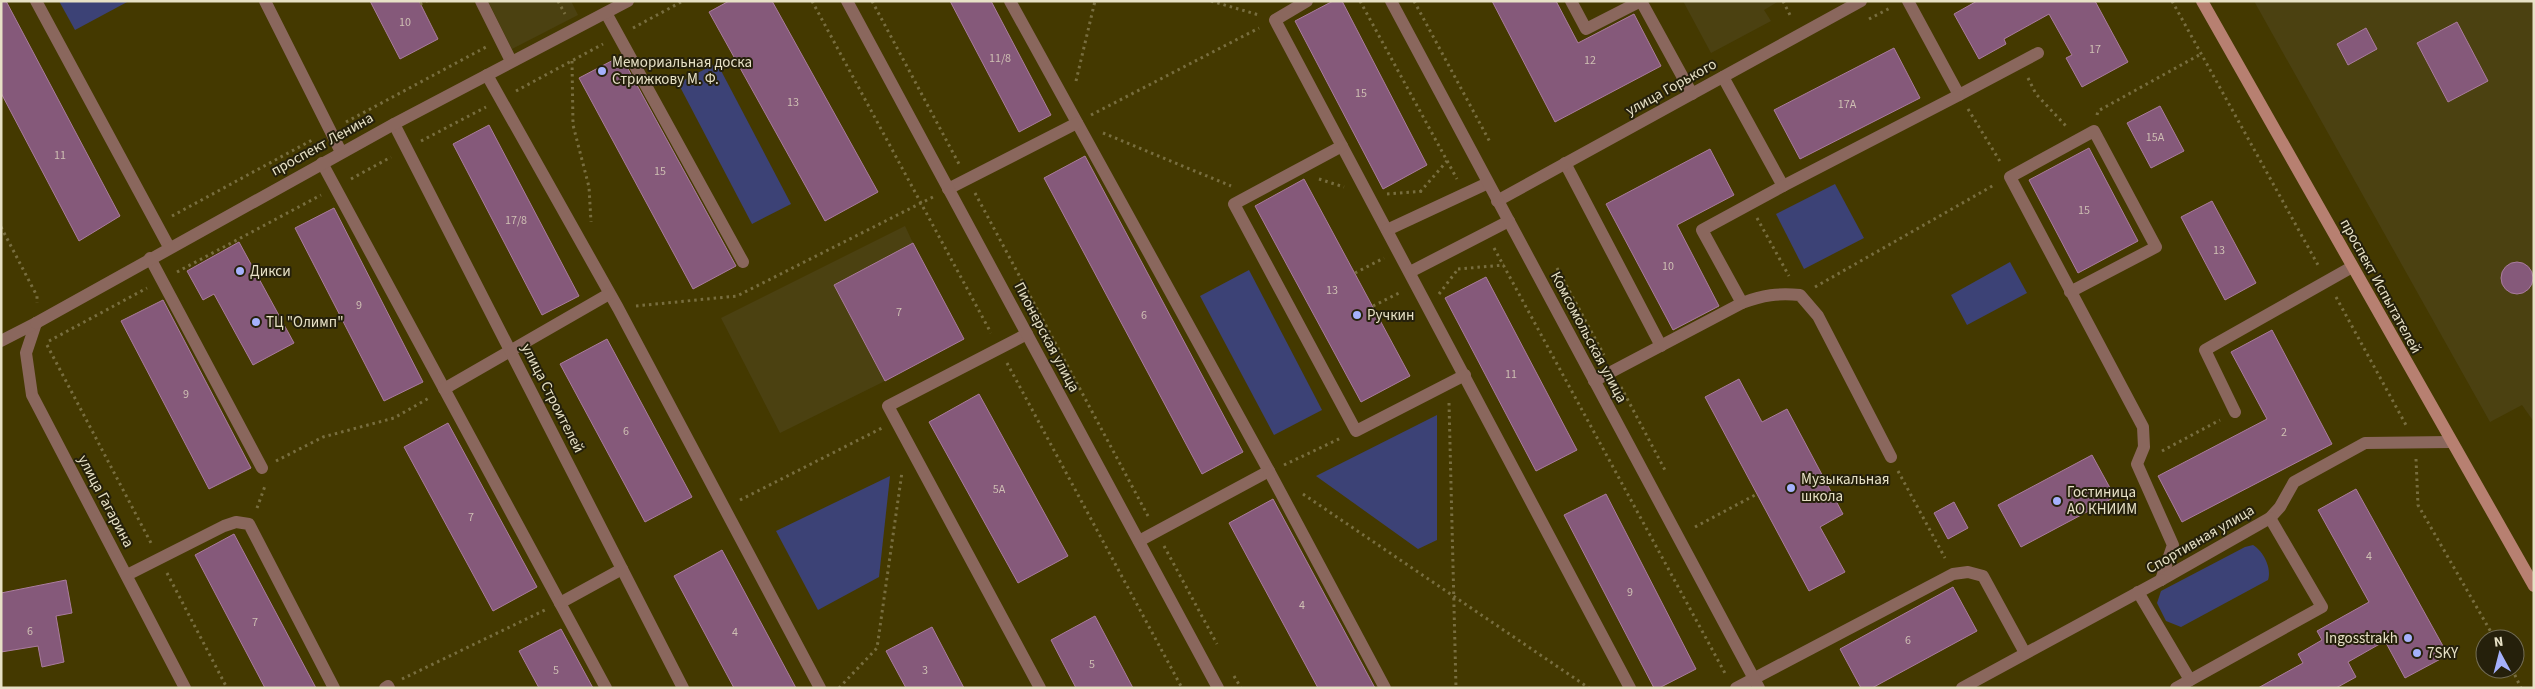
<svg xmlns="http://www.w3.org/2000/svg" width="2535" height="689" font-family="'Source Sans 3',sans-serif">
<rect width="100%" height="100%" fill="#443900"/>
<g fill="#4b4111">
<polygon points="488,1 571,1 578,15 512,49"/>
<polygon points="1683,1 1779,1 1764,10 1771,21 1711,53"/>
<polygon points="2254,1 2534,1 2534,422 2522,405 2490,422"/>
<polygon points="905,226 913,243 834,285 885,381 780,433 721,318"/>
</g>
<g fill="#3c4276">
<polygon points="59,1 129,1 75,30"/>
<polygon points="717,63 791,204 752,224 678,83"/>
<polygon points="1835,184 1864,238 1804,269 1776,214"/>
<polygon points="2010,262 2027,293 1967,325 1951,295"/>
<polygon points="1249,270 1322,410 1274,435 1200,296"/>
<polygon points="1437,415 1437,540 1418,549 1316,476"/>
<polygon points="890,476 879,577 818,610 776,531"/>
<path d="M2253 545C2263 551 2272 568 2268 580L2181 627 2166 621 2157 603 2161 591 2245 547Z"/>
</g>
<g fill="#85597a" stroke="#aa7c9e">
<polygon points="1,1 6,1 120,216 79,241 1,93"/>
<polygon points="370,1 419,1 438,39 400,59"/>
<polygon points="729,1 772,1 878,192 825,221 709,12"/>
<polygon points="950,1 991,1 1051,115 1019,132"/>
<polygon points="1333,1 1342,1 1427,165 1383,189 1295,21"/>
<polygon points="1492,1 1556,1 1578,43 1634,14 1661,66 1555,122"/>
<polygon points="1977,1 2095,1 2128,62 2082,87 2066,58 2072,55 2049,14 2004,39 2006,44 1979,59 1954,14"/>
<polygon points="2457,22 2488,81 2448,102 2417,43"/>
<polygon points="2366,28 2377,49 2348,65 2337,44"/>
<polygon points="1894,48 1920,98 1800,159 1774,110"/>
<polygon points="621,56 736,266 693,289 579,78"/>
<polygon points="2160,106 2184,151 2151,168 2127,123"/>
<polygon points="489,125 579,296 542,315 453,144"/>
<polygon points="2089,148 2138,241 2078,273 2029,180"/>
<polygon points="1710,149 1734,195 1677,225 1719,306 1673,330 1606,204"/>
<polygon points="1085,156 1243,452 1202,474 1044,178"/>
<polygon points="1304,179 1410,376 1361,402 1255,206"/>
<polygon points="2212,201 2256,283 2225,300 2181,217"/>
<polygon points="334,208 423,382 384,401 295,228"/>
<polygon points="239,242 294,343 253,365 214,294 203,300 187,271"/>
<polygon points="913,243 964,339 885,381 834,285"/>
<circle cx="2517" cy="278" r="16"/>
<polygon points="1486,277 1577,450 1536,471 1445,298"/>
<polygon points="163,300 251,468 209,489 121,321"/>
<polygon points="2272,330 2332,444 2182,522 2158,476 2267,419 2231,352"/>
<polygon points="607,339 692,497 645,522 560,364"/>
<polygon points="1739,379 1762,422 1787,409 1843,514 1820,527 1845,572 1809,591 1705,397"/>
<polygon points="979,394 1068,556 1018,583 929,422"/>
<polygon points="448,423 537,587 493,611 404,447"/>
<polygon points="2092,455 2115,497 2021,547 1998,505"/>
<polygon points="2356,489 2448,655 2405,678 2385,641 2348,662 2356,677 2336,688 2258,688 2303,663 2298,654 2322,640 2317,631 2369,602 2318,510"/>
<polygon points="1606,494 1696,669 1659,688 1654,688 1564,515"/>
<polygon points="1273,499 1375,688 1318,688 1229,523"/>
<polygon points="1954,502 1968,528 1948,539 1934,513"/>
<polygon points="234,534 316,688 265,688 195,555"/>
<polygon points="722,550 796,688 734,688 674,576"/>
<polygon points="66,580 72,613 56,616 64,662 42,667 38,646 1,652 1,593"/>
<polygon points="1953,587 1977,631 1872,688 1861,688 1840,649"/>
<polygon points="1095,616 1133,688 1076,688 1051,640"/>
<polygon points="932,627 964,688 906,688 886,651"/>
<polygon points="561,629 593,688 539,688 519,651"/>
</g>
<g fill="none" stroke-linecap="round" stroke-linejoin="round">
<g stroke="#786e3f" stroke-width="3" stroke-dasharray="2.5 4" stroke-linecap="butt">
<polyline points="558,1 565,14"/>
<polyline points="812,1 991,333"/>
<polyline points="872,1 959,164"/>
<polyline points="1211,1 1259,15"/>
<polyline points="1360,1 1457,179"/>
<polyline points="1414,1 1491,144"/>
<polyline points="1783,1 1791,17"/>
<polyline points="2172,1 2318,265"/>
<polyline points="420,4 427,1"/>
<polyline points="1869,19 1892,7"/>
<polyline points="633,28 683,1"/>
<polyline points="572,61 573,125 589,187 591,222"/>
<polyline points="2028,78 2036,94 2066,126"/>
<polyline points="1076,81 1095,1"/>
<polyline points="516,91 603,44"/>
<polyline points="1968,109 2001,163"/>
<polyline points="1091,115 1259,28"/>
<polyline points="2097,115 2098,111 2201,54"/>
<polyline points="346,122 486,47"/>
<polyline points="1103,133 1231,186"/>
<polyline points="421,141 486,107"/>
<polyline points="351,179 391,157"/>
<polyline points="1319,179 1344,187"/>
<polyline points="1420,192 1447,161"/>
<polyline points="975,193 1148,516"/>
<polyline points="1387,194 1425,191"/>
<polyline points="172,216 314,139"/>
<polyline points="1757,218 1789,276"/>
<polyline points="1,227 37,296 37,303"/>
<polyline points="1494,248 1726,675"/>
<polyline points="1557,268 1604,355"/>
<polyline points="1458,269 1504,265"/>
<polyline points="177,272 321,195"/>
<polyline points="1355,273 1384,258"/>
<polyline points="1815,287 1994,185"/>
<polyline points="1439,294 1458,269"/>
<polyline points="2336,297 2406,425"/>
<polyline points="636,306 737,296 933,197"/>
<polyline points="1373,306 1399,293"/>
<polyline points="49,341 147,288"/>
<polyline points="47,345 151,543"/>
<polyline points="1007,363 1182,688"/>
<polyline points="1621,387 1666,472"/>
<polyline points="1449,403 1456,688"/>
<polyline points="2162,451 2220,420"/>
<polyline points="2416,459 2418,505 2495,639"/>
<polyline points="276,461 323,437 394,418 429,398"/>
<polyline points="1284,465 1341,438"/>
<polyline points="1898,471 1945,558"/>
<polyline points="1303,494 1589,688"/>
<polyline points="740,500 882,428"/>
<polyline points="257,508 265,486"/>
<polyline points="1695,527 1757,494"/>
<polyline points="1164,546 1217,644"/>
<polyline points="167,573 227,688"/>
<polyline points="2512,669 2521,688"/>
<polyline points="1234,676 1241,688"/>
<polyline points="402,679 545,610"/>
<polyline points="839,688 877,648 902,472"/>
</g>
<g stroke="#8a675d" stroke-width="12">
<polyline points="36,1 169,247"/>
<polyline points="265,1 341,152"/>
<polyline points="481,1 511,61"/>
<polyline points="1010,1 1269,471 1139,541"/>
<polyline points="1307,1 1275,20 1630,688"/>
<polyline points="1571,1 1586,29 1641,1"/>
<polyline points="1641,1 1692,94"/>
<polyline points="1908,1 1959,95 2038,53"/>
<polyline points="606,13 743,262"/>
<polyline points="487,75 618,308 820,688"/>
<polyline points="1723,77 1783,186 1702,230 1742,303"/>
<polyline points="1342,146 1234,204 1356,431 1465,375"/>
<polyline points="322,163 606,688"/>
<polyline points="1565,163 1661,346"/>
<polyline points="1783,186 1959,95"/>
<polyline points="948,189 1077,123"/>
<polyline points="1387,230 1488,183"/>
<polyline points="150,258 262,468"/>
<polyline points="1410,272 1509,221"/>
<polyline points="2070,292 2156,247 2094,131 2010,177 2143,427 2144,447 2137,464 2173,545 2161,580"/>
<polyline points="1027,334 888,406 1040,688"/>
<path d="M1594 381 1742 303C1763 295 1778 293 1800 295L1818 316 1891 457"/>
<polyline points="444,389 609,294"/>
<polyline points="2235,412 2205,350 2352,267"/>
<polyline points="1269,471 1385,688"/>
<polyline points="127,575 224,526 236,522 249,524 334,688"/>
<polyline points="2161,580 2270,518 2280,507 2294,482 2365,443 2451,442"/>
<polyline points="2138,592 2190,680"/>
<polyline points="560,603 622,569"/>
<polyline points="385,688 388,686 389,688"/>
<polyline points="1736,688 1953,574 1968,572 1983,576 2025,653"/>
<polyline points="2176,688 2322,607 2270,518"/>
</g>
<g stroke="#8a675d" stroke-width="12">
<polyline points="847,1 1218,688"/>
<polyline points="394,124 683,688"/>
<polyline points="1497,201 1861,1"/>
<polyline points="36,323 26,353 32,395 185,688"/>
<polyline points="1,341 36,323"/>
<polyline points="1962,688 2161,580"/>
</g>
<g stroke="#8a675d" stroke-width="12">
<polyline points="1391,1 1759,688"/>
<polyline points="36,323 394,124 628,1"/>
</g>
<polyline stroke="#b78071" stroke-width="12" points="2202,1 2534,586"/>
</g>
<g fill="#a5b1fc" stroke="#25200b" stroke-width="2">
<circle cx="602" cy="71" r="5"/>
<circle cx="240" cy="271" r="5"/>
<circle cx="1357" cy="315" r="5"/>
<circle cx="256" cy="322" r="5"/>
<circle cx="1791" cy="488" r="5"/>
<circle cx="2057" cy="501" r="5"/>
<circle cx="2408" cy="638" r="5"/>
<circle cx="2417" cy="653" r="5"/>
</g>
<g text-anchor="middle" stroke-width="4" stroke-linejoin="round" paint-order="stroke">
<g font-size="12" fill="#cebfb3">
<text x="405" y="26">10</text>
<text x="2095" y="53">17</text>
<text x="1000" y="62">11/8</text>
<text x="1590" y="64">12</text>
<text x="1361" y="97">15</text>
<text x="793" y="106">13</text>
<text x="1847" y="108">17А</text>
<text x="2155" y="141">15А</text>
<text x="60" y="159">11</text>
<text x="660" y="175">15</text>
<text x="2084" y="214">15</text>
<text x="516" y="224">17/8</text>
<text x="2219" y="254">13</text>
<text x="1668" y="270">10</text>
<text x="1332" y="294">13</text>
<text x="359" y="309">9</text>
<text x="899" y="316">7</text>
<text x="1144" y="319">6</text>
<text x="1511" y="378">11</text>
<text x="186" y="398">9</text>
<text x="626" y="435">6</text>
<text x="2284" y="436">2</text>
<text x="999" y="493">5А</text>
<text x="471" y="521">7</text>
<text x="2369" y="560">4</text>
<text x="1630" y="596">9</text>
<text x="1302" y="609">4</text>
<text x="255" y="626">7</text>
<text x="30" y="635">6</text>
<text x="735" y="636">4</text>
<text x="1908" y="644">6</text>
<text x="1092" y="668">5</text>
<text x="556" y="674">5</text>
<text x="925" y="674">3</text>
</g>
<g font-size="15" fill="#e7e1c6" stroke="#25200b" text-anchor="start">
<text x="612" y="67">Мемориальная доска<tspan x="612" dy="17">Стрижкову М. Ф.</tspan></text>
<text x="250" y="276">Дикси</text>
<text x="1367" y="320">Ручкин</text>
<text x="266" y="327">ТЦ "Олимп"</text>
<text x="1801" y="484">Музыкальная<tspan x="1801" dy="17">школа</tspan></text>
<text x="2067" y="497">Гостиница<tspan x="2067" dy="17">АО КНИИМ</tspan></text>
<text x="2398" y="643" text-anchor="end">Ingosstrakh</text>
<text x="2427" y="658">7SKY</text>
</g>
<g font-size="15" fill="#e7e1c6" stroke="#25200b">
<text transform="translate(1671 87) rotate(-29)" y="5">улица Горького</text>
<text transform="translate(322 144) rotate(-29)" y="5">проспект Ленина</text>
<text transform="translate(2381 286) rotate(61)" y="5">проспект Испытателей</text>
<text transform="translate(1047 337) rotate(62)" y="5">Пионерская улица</text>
<text transform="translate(1589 337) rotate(62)" y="5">Комсомольская улица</text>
<text transform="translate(553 398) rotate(63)" y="5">улица Строителей</text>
<text transform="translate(106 501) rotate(62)" y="5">улица Гагарина</text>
<text transform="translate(2200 539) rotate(-30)" y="5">Спортивная улица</text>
</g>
</g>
<rect width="2535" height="689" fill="none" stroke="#e7e1c6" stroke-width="5"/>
<g transform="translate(2500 654) rotate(353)"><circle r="24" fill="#25200b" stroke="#736d56"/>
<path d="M0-4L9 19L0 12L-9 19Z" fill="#a5b1fc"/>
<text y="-8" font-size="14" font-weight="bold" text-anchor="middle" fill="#e7e1c6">N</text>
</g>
</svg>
